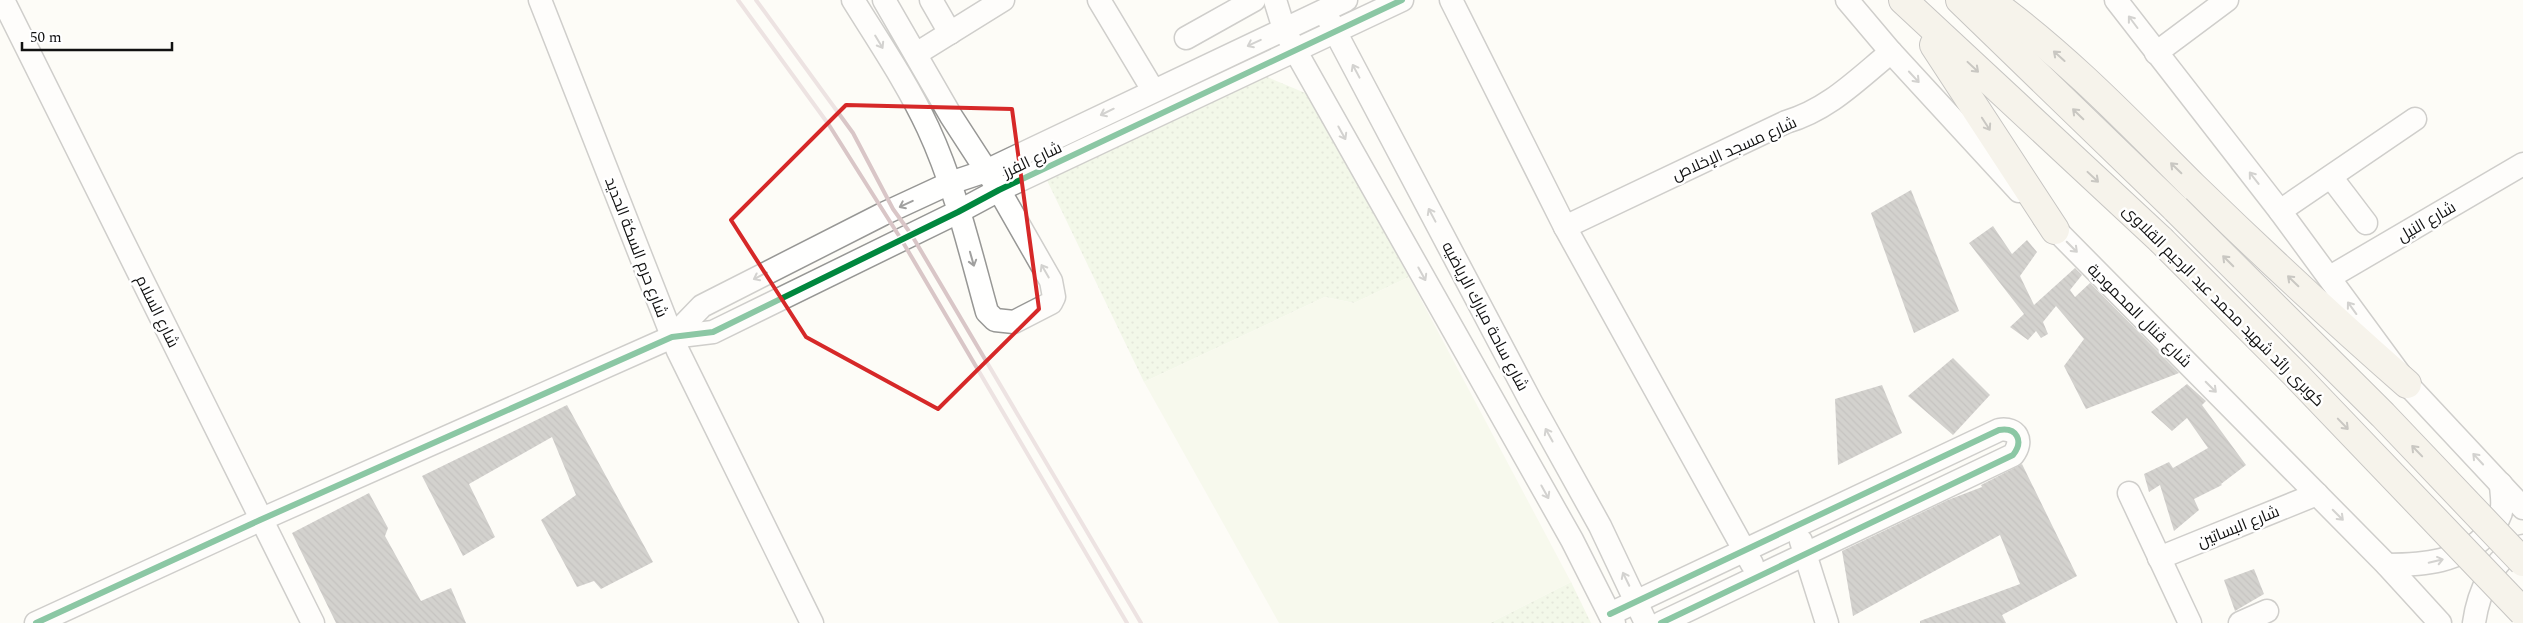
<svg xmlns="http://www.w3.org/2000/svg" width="2523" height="623" font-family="Spectral,Cairo,serif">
<defs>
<pattern id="garden-dots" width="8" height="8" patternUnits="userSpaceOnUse" patternTransform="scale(1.25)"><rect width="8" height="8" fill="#e7f3d7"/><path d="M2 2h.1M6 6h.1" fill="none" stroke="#c5cfb8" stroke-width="1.8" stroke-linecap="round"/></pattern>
<pattern id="building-back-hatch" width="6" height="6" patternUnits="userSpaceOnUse" patternTransform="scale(1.25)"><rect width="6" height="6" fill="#a19f9c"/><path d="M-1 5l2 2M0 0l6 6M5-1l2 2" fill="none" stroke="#82807e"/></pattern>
</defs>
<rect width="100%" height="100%" fill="#fdfcf7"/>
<g fill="url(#garden-dots)">
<polygon points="1246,68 1310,95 1409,277 1354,303 1325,297 1144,382 1042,170"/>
<polygon points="1571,582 1591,623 1490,623"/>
</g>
<polygon fill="#f0f6e1" points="1409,277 1571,582 1490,623 1279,623 1144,382 1325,297 1354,303"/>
<g fill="url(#building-back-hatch)">
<polygon points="1911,190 1959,311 1914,333 1871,213"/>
<polygon points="1993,226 2012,254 2027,240 2037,252 2020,276 2034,305 2075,268 2082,275 2070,290 2075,297 2090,283 2179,373 2086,409 2064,366 2084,339 2056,306 2043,322 2048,334 2041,338 2036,331 2028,340 2010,327 2024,314 1969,243"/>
<polygon points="1953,358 1990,395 1953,435 1908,396"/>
<polygon points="2187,384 2206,401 2202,405 2246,465 2221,484 2222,485 2194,499 2199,510 2174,531 2160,485 2149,492 2144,474 2169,462 2173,468 2208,448 2187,418 2172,431 2151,412"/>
<polygon points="1882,385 1902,433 1838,465 1835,399"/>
<polygon points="567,405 653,562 601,589 594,581 577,587 541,520 576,495 552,437 469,484 495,537 463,556 422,476"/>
<polygon points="2022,464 2077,576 2002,615 2006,623 1920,623 1920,621 2020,584 2000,535 1853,616 1842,551 1948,500 1982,487 1981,485"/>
<polygon points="369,493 388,528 385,536 421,601 451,588 466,623 336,623 292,533"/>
<polygon points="2254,569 2264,594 2235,611 2224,580"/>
</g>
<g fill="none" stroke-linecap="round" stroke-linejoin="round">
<g stroke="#979795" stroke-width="25">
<g id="minor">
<polyline points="3,0 313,623"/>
<polyline points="540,0 678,351 812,623"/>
<path d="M853 0C879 42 907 83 928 128 955 186 970 251 987 312L995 320 1014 322 1051 303 1054 297 1051 281 999 190 951 116 884 0"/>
<polyline points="931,0 950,33"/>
<polyline points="1099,0 1153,90"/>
<polyline points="1275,0 1284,29 1295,50 1572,540 1614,623"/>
<polyline points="1451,0 1565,227 1752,564"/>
<polyline points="1847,0 1891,52 2019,191"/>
<polyline points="2116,0 2280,211 2407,384 2523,508"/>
<polyline points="1328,18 1531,402 1600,526 1646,623"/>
<polyline points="1186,38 1254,0"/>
<polyline points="2156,53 2227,0"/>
<polyline points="916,54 1003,0"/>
<polyline points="2331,177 2366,223"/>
<polyline points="2280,211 2415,119"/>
<polyline points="2044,218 2387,565 2440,623"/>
<path d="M1565 227 1786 122C1828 110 1857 80 1891 52"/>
<polyline points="2330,277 2523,164"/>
<polyline points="672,337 702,306 883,214 950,183 986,171 1346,0"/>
<polyline points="2129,493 2190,623"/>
<polyline points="1801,541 1827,623"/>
<polyline points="2159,558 2317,494"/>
<path d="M2387 565C2424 565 2461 562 2487 534 2495 526 2501 518 2502 507 2503 499 2501 491 2501 484"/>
<path d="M1610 614 1999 430C2017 427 2024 441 2013 455L1661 623"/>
<polyline points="36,623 260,520 672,337 713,332 958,212 999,190 1402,0"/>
<polyline points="2240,623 2267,611"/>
<path d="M2474 623C2478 594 2493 556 2523 546"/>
</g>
</g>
<g stroke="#858482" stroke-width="30">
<g id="major">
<polyline points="1903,0 2161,240"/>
<polyline points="1960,0 2176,209"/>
<path d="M1989 0C2064 54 2128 121 2193 186 2263 254 2334 320 2407 384"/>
<polyline points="1934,45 2055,230"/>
</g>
</g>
<use href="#minor" stroke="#fffffe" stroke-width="22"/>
<use href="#major" stroke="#ede9dc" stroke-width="28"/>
<g stroke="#d9c6c7" stroke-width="4">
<polyline points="738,0 829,125 901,239 1127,623"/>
<polyline points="756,0 853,133 893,209 911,234 1141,623"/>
</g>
<g stroke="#858482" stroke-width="30" stroke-linecap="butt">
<g id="major-bridge">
<polyline points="2176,209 2383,415 2523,562"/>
<polyline points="2161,240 2296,375 2523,612"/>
</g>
</g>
<use href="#major-bridge" stroke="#ede9dc" stroke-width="28"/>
<g stroke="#fff" stroke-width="9">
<g id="cycleway">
<path d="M1610 614 1999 430C2017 427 2024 441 2013 455L1661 623"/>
<polyline points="36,623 260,520 672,337 713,332 958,212 999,190 1402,0"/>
</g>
</g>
<use href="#cycleway" stroke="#00873e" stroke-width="6"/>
</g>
<defs><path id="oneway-shaft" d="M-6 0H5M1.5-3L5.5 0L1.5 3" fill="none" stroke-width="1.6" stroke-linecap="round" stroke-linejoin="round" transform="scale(1.25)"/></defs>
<g stroke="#a0a09f">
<use href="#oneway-shaft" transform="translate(2133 22) rotate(-127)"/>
<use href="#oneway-shaft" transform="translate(879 42) rotate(59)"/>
<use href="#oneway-shaft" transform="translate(1254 43) rotate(155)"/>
<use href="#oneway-shaft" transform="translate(1356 71) rotate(-118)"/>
<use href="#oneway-shaft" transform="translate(1914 77) rotate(47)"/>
<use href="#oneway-shaft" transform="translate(1107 112) rotate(154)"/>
<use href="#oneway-shaft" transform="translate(1342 133) rotate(61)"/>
<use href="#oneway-shaft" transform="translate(2254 178) rotate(-128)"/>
<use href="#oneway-shaft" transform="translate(906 204) rotate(155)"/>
<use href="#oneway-shaft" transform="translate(1432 215) rotate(-118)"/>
<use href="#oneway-shaft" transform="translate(2072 247) rotate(45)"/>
<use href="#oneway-shaft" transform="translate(972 259) rotate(74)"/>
<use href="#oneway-shaft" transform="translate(1045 271) rotate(-120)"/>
<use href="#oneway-shaft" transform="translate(1422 274) rotate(61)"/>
<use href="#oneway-shaft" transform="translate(760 276) rotate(153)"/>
<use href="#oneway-shaft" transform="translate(2352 308) rotate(-126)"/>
<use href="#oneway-shaft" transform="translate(2211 387) rotate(45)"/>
<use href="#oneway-shaft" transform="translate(1549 435) rotate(-119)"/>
<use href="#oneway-shaft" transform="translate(2478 459) rotate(-133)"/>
<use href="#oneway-shaft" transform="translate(1545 492) rotate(61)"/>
<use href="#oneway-shaft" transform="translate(2338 515) rotate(45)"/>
<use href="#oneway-shaft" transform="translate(2436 561) rotate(-13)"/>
<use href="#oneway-shaft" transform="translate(1626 579) rotate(-116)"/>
</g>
<g stroke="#8a8881">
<use href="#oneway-shaft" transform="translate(2059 56) rotate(-138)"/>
<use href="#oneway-shaft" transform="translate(1973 67) rotate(43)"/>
<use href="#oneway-shaft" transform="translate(2078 114) rotate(-136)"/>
<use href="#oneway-shaft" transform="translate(1986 124) rotate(57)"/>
<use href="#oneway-shaft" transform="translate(2176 168) rotate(-136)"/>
<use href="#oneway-shaft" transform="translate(2093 177) rotate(43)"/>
<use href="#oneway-shaft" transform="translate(2228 261) rotate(-135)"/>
<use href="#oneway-shaft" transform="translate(2293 281) rotate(-136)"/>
<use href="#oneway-shaft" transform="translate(2343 424) rotate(46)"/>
<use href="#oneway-shaft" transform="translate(2417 451) rotate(-134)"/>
</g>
<path d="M0 0H2523V623H0ZM846 105 1012 109 1039 309 938 409 806 337 731 220Z" fill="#fdfcf7" fill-opacity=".55" fill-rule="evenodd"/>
<path fill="none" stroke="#d62828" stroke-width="4" stroke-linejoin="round" d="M846 105 1012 109 1039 309 938 409 806 337 731 220Z"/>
<g text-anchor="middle" stroke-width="5" stroke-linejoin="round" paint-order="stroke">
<g font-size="16" fill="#111" stroke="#fff">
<text transform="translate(1734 148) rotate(-24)" y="6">شارع مسجد الإخلاص</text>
<text transform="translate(1032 159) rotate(-25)" y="6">شارع الفرز</text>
<text transform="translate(2426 221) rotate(-30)" y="6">شارع النيل</text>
<text transform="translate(637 247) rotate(69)" y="6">شارع حرم السكة الحديد</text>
<text transform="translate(2224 305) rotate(45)" y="6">كوبرى رائد شهيد محمد عبد الرحيم القلاوى</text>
<text transform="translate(158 311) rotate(64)" y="6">شارع السلام</text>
<text transform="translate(2140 315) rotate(45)" y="6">شارع قنال المحمودية</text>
<text transform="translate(1486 316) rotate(62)" y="6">شارع ساحة مبارك الرياضيه</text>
<text transform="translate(2238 526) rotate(-22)" y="6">شارع البساتين</text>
</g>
</g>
<path d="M22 42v8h150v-8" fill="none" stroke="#111111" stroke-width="2.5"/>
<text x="30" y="42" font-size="15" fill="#111111" stroke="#ffffff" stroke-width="4" paint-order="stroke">50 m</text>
</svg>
